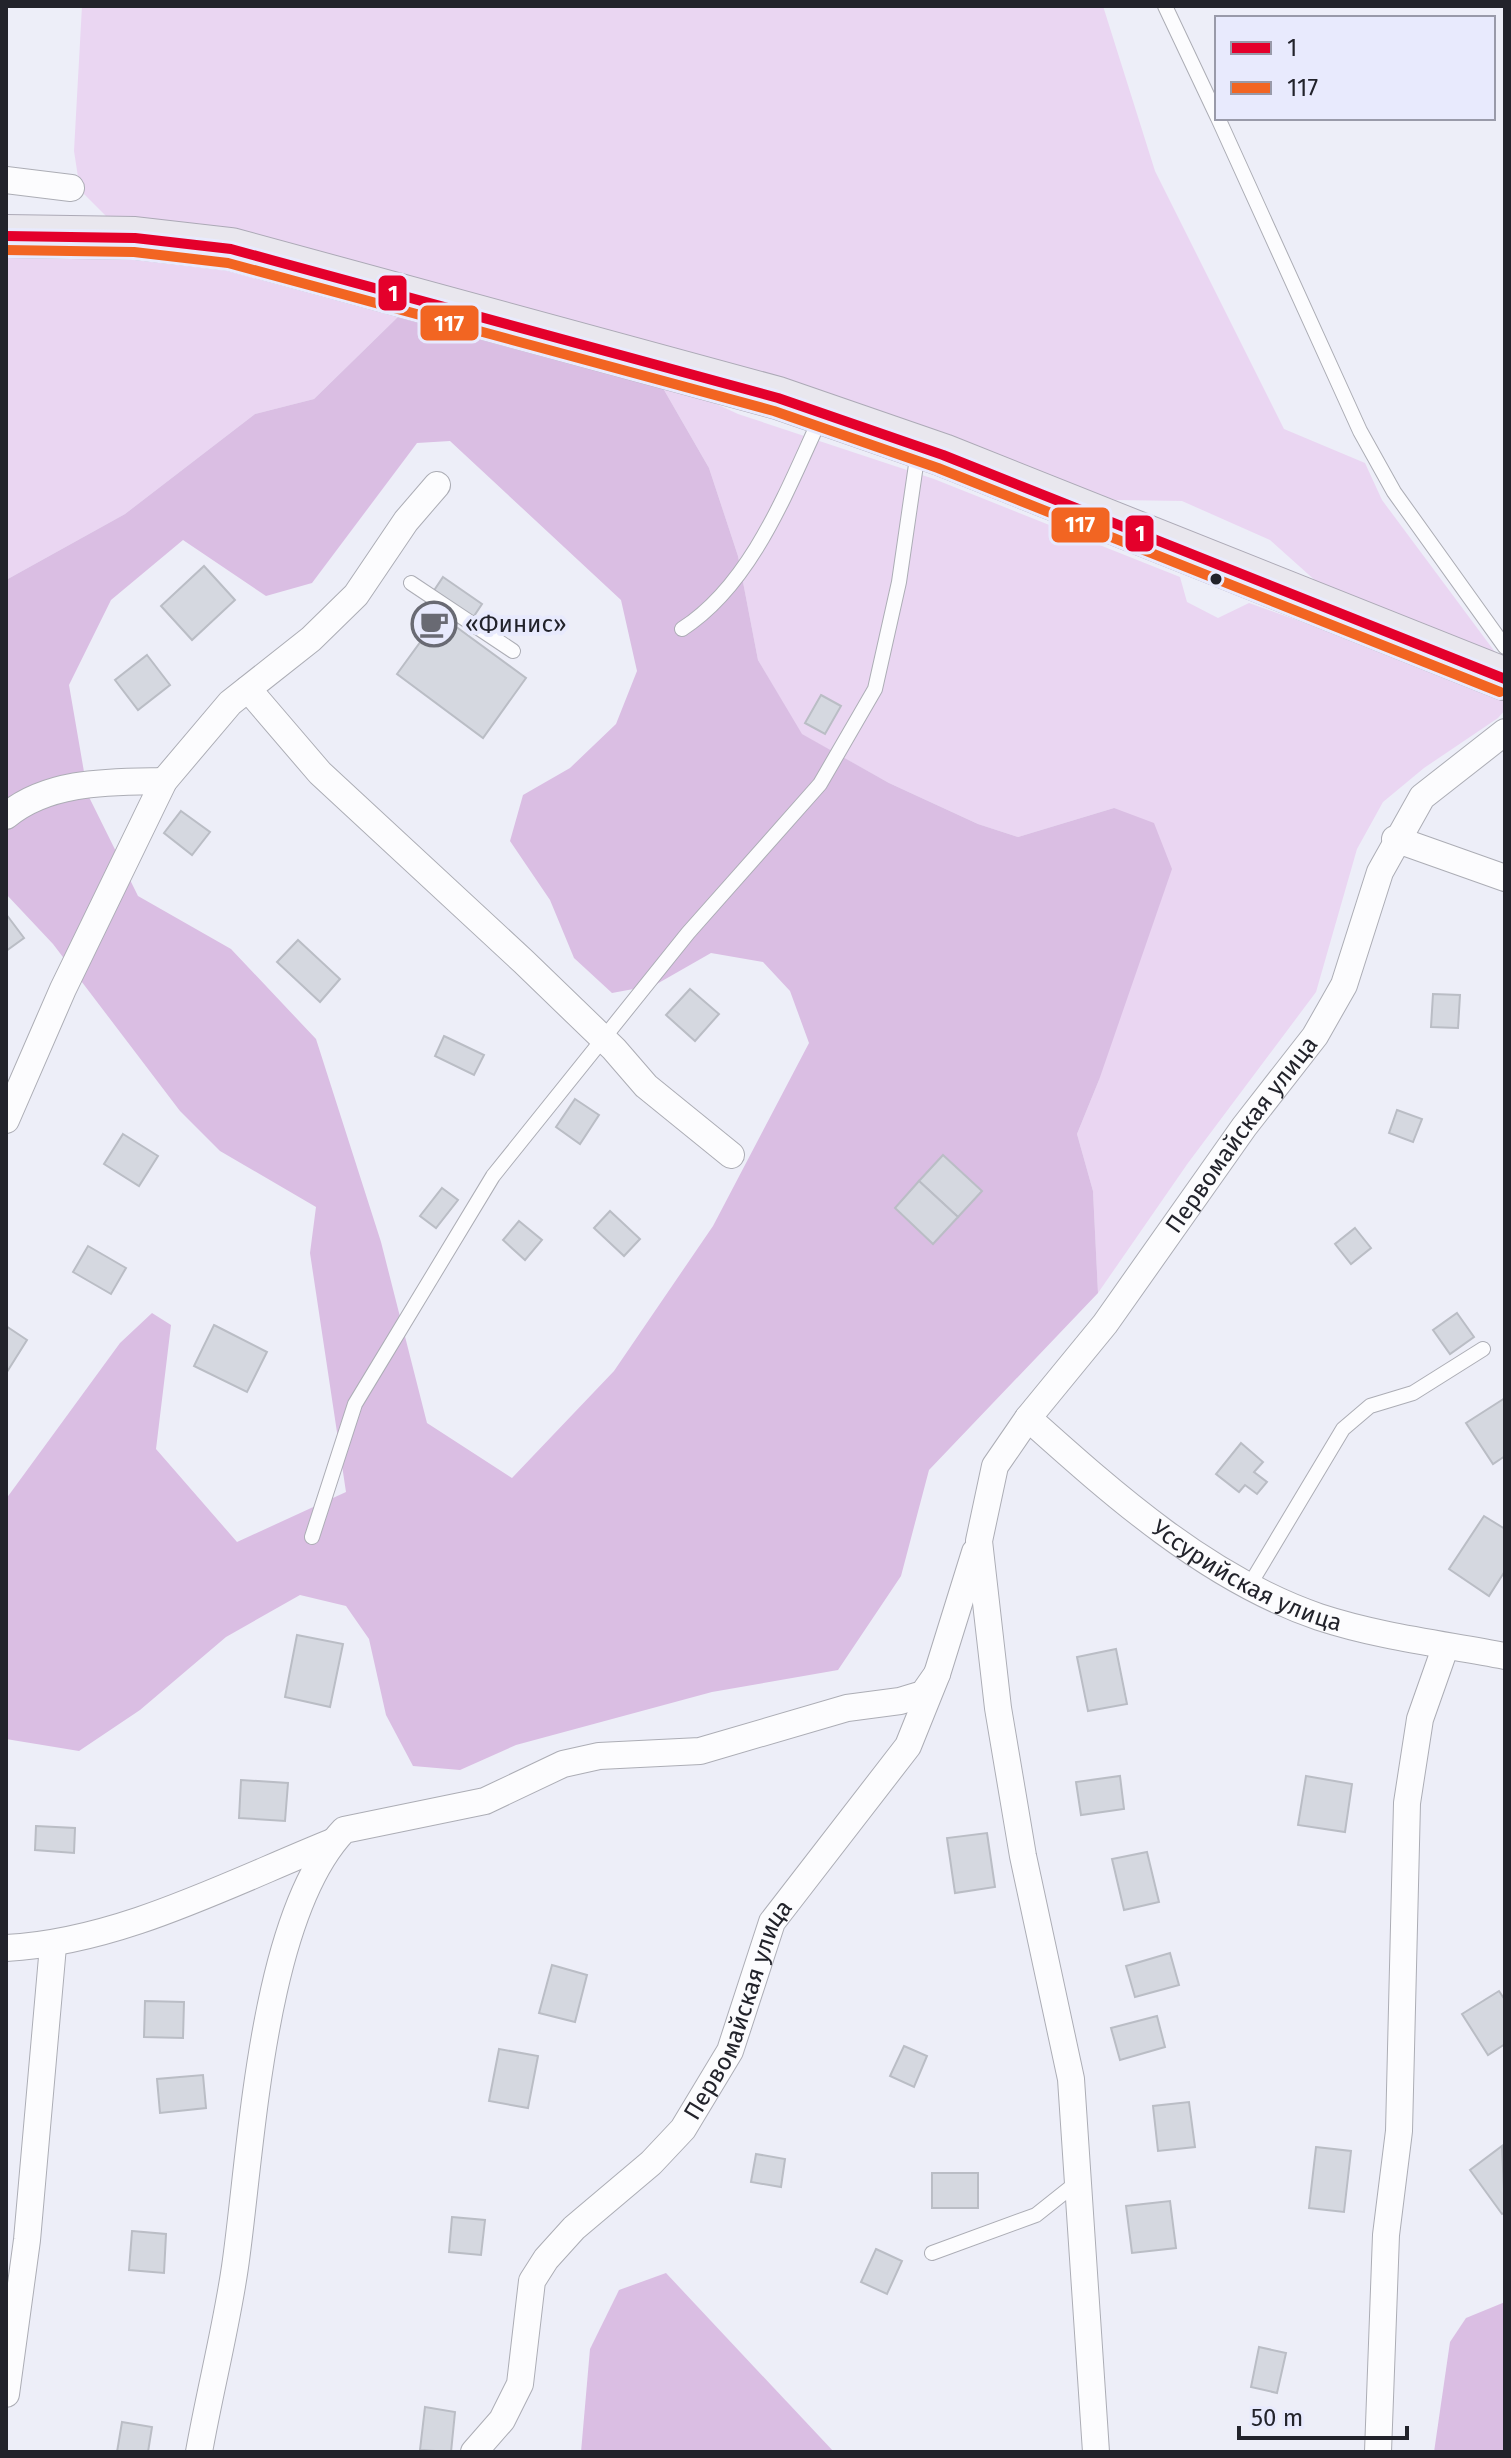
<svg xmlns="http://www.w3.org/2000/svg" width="1511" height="2458" font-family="'Fira Sans',sans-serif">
<rect width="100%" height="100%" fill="#edeef8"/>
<g fill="#ead6f2">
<polygon points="82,6 1103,6 1155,171 1284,429 1365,463 1382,500 1495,652 1318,583 1270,540 1182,501 1116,500 291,246 202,224 106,216 80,190 74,151"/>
<polygon points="6,252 239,265 404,311 314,399 255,414 125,514 6,580"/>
<polygon points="656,376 738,414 934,479 1180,577 1187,602 1218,618 1249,603 1505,694 1505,710 1498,718 1424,768 1383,802 1357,849 1316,992 1188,1163 1098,1293 1093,1191 1077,1134 1099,1080 1114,808 1018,837 978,824 889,783 801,734 758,660 738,556 709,468"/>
</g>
<g fill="#dabee3" fill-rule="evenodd">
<path d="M404 311 656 376 709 468 738 556 758 660 802 734 889 783 978 824 1018 837 1114 808 1154 823 1172 869 1099 1080 1077 1134 1093 1191 1098 1293 929 1470 901 1576 838 1670 712 1692 516 1745 460 1770 413 1766 386 1715 369 1639 346 1606 300 1595 226 1637 140 1710 79 1751 6 1739V1499L120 1343 152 1313 171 1325 156 1449 237 1542 346 1492 310 1253 316 1207 220 1151 180 1111 53 944 6 894V580L125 514 255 414 314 399ZM450 441 621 600 637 671 616 724 570 768 523 795 510 841 550 900 574 958 612 993 655 985 711 953 763 962 790 991 809 1043 713 1226 614 1371 512 1478 427 1423 381 1242 316 1039 231 949 138 896 88 795 69 685 111 600 183 540 266 596 312 583 417 443Z"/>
<polygon points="666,2273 834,2452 581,2452 590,2349 619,2290"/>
<polygon points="1505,2302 1505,2452 1434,2452 1450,2342 1466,2318"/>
</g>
<g fill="#d5d8e0" stroke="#babdc5" stroke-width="2">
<polygon points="204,566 235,600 192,640 161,606"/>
<polygon points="443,577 482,604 472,619 433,592"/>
<polygon points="440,615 526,678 483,738 397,674"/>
<polygon points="147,655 170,685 138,710 115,680"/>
<polygon points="821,695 841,706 825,734 805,723"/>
<polygon points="181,811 210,832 192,855 164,833"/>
<polygon points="6,914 24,938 6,951"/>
<polygon points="298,940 340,979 320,1002 277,962"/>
<polygon points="690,989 719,1014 695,1041 666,1015"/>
<polygon points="1433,994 1460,995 1458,1028 1431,1027"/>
<polygon points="444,1036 484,1055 474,1075 435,1056"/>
<polygon points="575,1099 599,1115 580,1144 556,1127"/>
<polygon points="1397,1110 1422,1119 1413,1142 1389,1133"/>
<polygon points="123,1134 158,1156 139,1186 104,1164"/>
<polygon points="943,1155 982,1191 958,1217 919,1181"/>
<polygon points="919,1181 958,1217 933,1244 895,1208"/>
<polygon points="442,1188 458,1200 436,1228 420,1216"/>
<polygon points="610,1211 640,1239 624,1256 594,1228"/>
<polygon points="519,1221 542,1240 525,1260 503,1240"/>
<polygon points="1355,1228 1371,1248 1351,1264 1335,1244"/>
<polygon points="88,1246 126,1268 111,1294 73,1272"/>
<polygon points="1457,1313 1474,1337 1450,1354 1433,1330"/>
<polygon points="214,1325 267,1352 247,1392 194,1366"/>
<polygon points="6,1326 27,1340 7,1372 6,1371"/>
<polygon points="1505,1398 1505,1456 1493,1464 1466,1423"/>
<polygon points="1241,1443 1263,1462 1254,1472 1267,1482 1257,1494 1245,1485 1239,1492 1216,1474"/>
<polygon points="1484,1516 1505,1529 1505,1571 1489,1596 1449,1569"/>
<polygon points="297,1635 343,1644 330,1707 285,1697"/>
<polygon points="1116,1649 1127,1704 1088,1711 1077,1657"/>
<polygon points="1120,1776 1124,1809 1081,1815 1076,1782"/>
<polygon points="1306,1776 1352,1784 1345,1832 1298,1825"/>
<polygon points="241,1780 288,1783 285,1821 239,1818"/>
<polygon points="36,1826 75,1828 74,1853 35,1850"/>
<polygon points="987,1833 995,1887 955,1893 947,1838"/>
<polygon points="1147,1852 1159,1902 1124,1910 1112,1859"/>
<polygon points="1170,1953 1179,1985 1135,1997 1126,1966"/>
<polygon points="552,1965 587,1975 575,2022 539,2013"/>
<polygon points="1499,1991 1505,2000 1505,2044 1488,2055 1462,2014"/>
<polygon points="145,2001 184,2002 183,2038 144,2037"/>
<polygon points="1157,2016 1165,2047 1120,2060 1111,2028"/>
<polygon points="904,2046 927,2056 914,2087 890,2076"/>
<polygon points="499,2049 538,2056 528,2108 489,2101"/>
<polygon points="203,2075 206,2108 160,2113 157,2079"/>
<polygon points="1189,2102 1195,2147 1158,2151 1153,2106"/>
<polygon points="1502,2146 1505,2212 1502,2214 1470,2170"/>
<polygon points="1316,2147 1351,2151 1344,2212 1309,2208"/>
<polygon points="756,2154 785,2159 781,2187 751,2182"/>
<rect x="932" y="2173" width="46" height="35"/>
<polygon points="1170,2201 1176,2248 1132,2253 1126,2206"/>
<polygon points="452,2217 485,2220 481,2255 449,2252"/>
<polygon points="132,2231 166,2234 164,2273 129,2270"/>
<polygon points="876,2249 902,2261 887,2294 861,2282"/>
<polygon points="1259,2347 1286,2353 1277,2393 1251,2387"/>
<polygon points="425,2407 455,2412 451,2452 420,2450"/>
<polygon points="122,2422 152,2427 148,2452 117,2452"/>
</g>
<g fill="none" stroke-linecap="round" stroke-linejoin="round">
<g stroke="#acadb5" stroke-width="16">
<g id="lane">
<polyline points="1165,6 1217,116"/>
<polyline points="1218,118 1360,431 1394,492 1505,647"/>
<polyline points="411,583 513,651"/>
<path d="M682 629C752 584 787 490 821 417"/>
<polyline points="312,1537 355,1404 493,1176 688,933 820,784 875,689 899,582 918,451"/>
<polyline points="1249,1586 1343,1429 1370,1406 1413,1393 1483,1349"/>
<polyline points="932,2253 1036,2215 1080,2180"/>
</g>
</g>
<g stroke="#acadb5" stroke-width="28">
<g id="street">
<polyline points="6,180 71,188"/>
<polyline points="248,689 320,773 524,962 614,1049 646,1086 731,1155"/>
<path d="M6 816C49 780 111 782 164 781"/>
<polyline points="1395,839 1505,878"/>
<polyline points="6,1120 63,989 164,781 230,703 311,639 356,595 406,521 437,485"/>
<path id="s1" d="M1028 1418C1114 1495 1208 1579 1319 1617 1380 1637 1443 1644 1505 1656"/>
<path d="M6 1948C119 1942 228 1884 332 1842"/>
<polyline points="6,2394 27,2240 53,1946"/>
<path d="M199 2452C210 2390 226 2329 235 2267 252 2149 261 1917 344 1830L485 1801 563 1764 599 1756 700 1751 847 1708 900 1701 923 1694 937 1674"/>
<path id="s2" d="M474 2452 502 2420 520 2384 532 2281 546 2259 574 2228 651 2163 683 2129 730 2051 772 1922 908 1746 937 1674 975 1552"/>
<path id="s3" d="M1096 2452 1071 2079 1023 1856 998 1708 979 1541 995 1466 1028 1418 1105 1324 1244 1127 1315 1036 1344 985 1380 872 1422 797 1505 732"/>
<polyline points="1378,2452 1386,2235 1399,2131 1407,1803 1420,1719 1445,1648"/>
</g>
</g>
<g stroke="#aca9b6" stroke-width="44">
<polyline id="primary" points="6,236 135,238 231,249 778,398 943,455 1505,679"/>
</g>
<use href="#lane" stroke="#fcfcfe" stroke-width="14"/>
<use href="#street" stroke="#fcfcfe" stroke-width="26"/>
<use href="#primary" stroke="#e9e7ee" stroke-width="42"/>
<g stroke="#e8eafd" stroke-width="16">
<polyline id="bus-1" points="6,236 135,238 231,249 778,398 943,455 1505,679"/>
</g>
<g stroke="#e8eafd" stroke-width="16">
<polyline id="bus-2" points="6,250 134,252 228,263 774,411 938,468 1500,692"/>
</g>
<use href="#bus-1" stroke="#e4002b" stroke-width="10"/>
<use href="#bus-2" stroke="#f26522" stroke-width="10"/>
</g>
<defs>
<g id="cafe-ring" transform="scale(2.3)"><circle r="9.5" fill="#e8eafd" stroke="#696a73" stroke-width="1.5"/><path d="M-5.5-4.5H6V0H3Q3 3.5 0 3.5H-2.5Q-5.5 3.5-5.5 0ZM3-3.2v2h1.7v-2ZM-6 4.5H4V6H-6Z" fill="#696a73"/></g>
</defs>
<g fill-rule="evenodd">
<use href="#cafe-ring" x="434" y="624"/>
</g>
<circle fill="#22232b" stroke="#e8eafd" stroke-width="3" cx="1216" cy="579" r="7"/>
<g text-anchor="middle" stroke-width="8" stroke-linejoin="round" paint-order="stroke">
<g font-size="24" fill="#22232b" stroke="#e8eafd" text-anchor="start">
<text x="465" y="632">«Финис»</text>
</g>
<g font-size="24" fill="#22232b" stroke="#e8eafd">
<text dy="8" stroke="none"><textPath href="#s3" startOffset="1410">Первомайская улица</textPath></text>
<text dy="8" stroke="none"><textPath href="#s1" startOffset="272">Уссурийская улица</textPath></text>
<text dy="8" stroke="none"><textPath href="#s2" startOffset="534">Первомайская улица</textPath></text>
</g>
</g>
<g stroke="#e8eafd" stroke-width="3">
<rect x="377" y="274" width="31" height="38" rx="8" fill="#e4002b"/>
<rect x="419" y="304" width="61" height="38" rx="8" fill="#f26522"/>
<rect x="1050" y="506" width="61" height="38" rx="8" fill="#f26522"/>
<rect x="1124" y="514" width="31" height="39" rx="8" fill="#e4002b"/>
</g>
<g font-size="22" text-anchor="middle" font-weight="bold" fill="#fff">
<text x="393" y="301">1</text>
<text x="449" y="331">117</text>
<text x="1080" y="532">117</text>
<text x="1140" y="541">1</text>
</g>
<rect width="1511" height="2458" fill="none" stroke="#22232b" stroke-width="16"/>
<rect x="1215" y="16" width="280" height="104" fill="#e8eafd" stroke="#999aa9" stroke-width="2"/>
<rect x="1231" y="42" width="40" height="12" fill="#e4002b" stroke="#999aa9" stroke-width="2"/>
<text x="1287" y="56" font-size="24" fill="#22232b">1</text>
<rect x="1231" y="82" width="40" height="12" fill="#f26522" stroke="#999aa9" stroke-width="2"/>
<text x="1287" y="96" font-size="24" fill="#22232b">117</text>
<path d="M1239 2426v12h168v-12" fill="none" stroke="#22232b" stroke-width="4"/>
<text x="1251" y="2426" font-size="24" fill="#22232b" stroke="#e8eafd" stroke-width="6" paint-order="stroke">50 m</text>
</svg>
